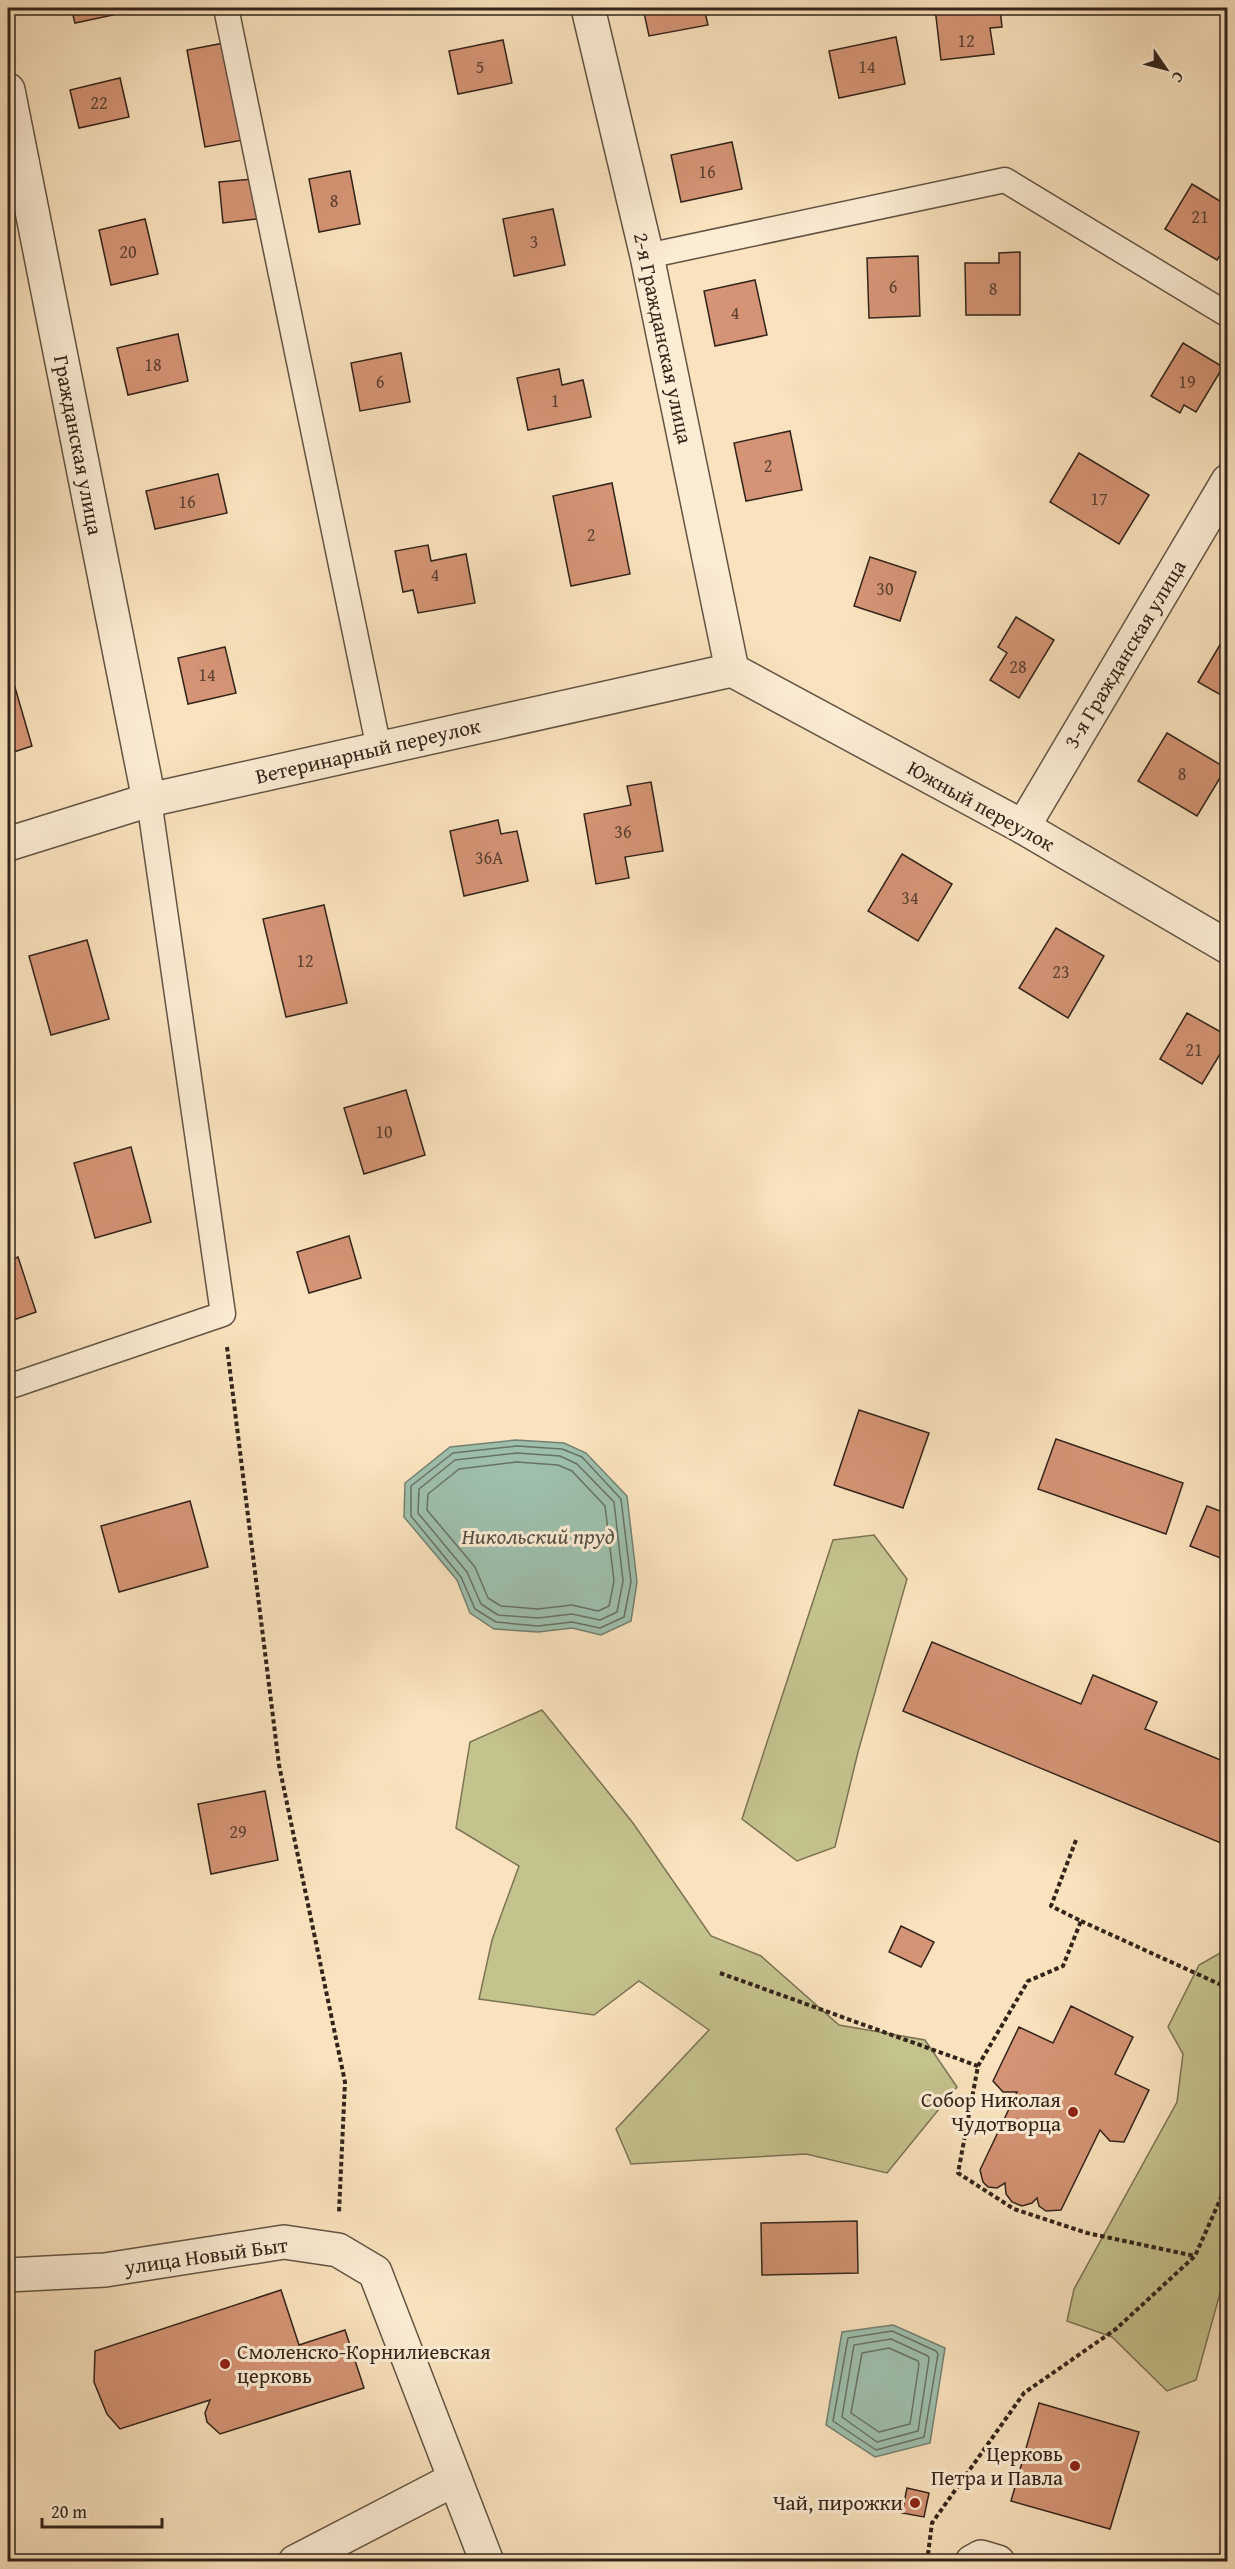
<svg xmlns="http://www.w3.org/2000/svg" width="1235" height="2569" font-family="'Gentium Book Plus',serif">
<rect width="100%" height="100%" fill="#f9e2bd"/>
<filter id="stains"><feTurbulence type="fractalNoise" baseFrequency=".00333" numOctaves="4"/><feColorMatrix values="0 0 0 0 .2 0 0 0 0 .09 0 0 0 0 .02 0 0 0 .5 -.17"/></filter>
<radialGradient id="worn" r=".72"><stop offset=".6" stop-color="#630" stop-opacity="0"/><stop offset="1" stop-color="#630" stop-opacity=".3"/></radialGradient>
<g fill="#c4c28d" stroke="#7c7354" stroke-width="1.5">
<polygon points="874,1535 907,1579 858,1752 835,1847 797,1861 742,1819 833,1540"/>
<polygon points="542,1710 633,1823 711,1936 761,1956 839,2025 925,2040 957,2087 887,2173 806,2154 631,2164 616,2129 709,2030 639,1981 594,2015 479,1999 492,1940 519,1866 456,1828 470,1742"/>
<polygon points="1227,1949 1227,2268 1196,2380 1167,2391 1112,2337 1067,2321 1074,2289 1177,2102 1183,2054 1168,2027 1199,1965"/>
</g>
<g fill="#9ebfac" stroke="#738172" stroke-width="1.5">
<polygon points="516,1440 564,1443 586,1453 627,1496 637,1582 631,1621 601,1635 572,1628 538,1632 494,1629 470,1613 457,1580 404,1517 405,1483 450,1447"/>
<polygon points="893,2325 945,2348 930,2443 875,2457 826,2425 842,2332"/>
</g>
<g fill="none" stroke-linecap="round" stroke-linejoin="round">
<g stroke="#687264" stroke-width="1.5">
<polygon points="517,1446 562,1449 582,1457 621,1499 631,1582 624,1617 600,1628 572,1622 538,1626 496,1622 475,1609 461,1577 411,1516 411,1486 453,1453"/>
<polygon points="517,1453 560,1456 577,1464 614,1502 623,1581 617,1612 600,1620 572,1614 538,1618 498,1615 481,1604 467,1572 418,1513 419,1489 455,1460"/>
<polygon points="517,1462 558,1465 572,1471 605,1506 614,1581 609,1606 598,1611 572,1605 538,1609 501,1606 488,1598 475,1567 427,1510 428,1494 459,1469"/>
<polygon points="892,2331 936,2351 938,2354 924,2437 876,2450 833,2421 848,2338"/>
<polygon points="891,2339 928,2356 929,2359 918,2431 877,2442 842,2417 854,2345"/>
<polygon points="889,2348 918,2361 919,2364 910,2424 879,2432 851,2413 862,2353"/>
</g>
</g>
<g fill="#d49475" stroke="#33241b" stroke-width="1.5">
<polygon points="71,8 111,8 113,15 75,23"/>
<polygon points="643,8 704,8 708,25 649,36"/>
<polygon points="935,8 1000,8 1002,27 990,28 994,54 941,60"/>
<polygon points="896,37 905,84 839,98 829,51"/>
<polygon points="503,40 512,83 458,94 449,51"/>
<polygon points="224,43 243,140 205,147 187,50"/>
<polygon points="120,78 129,117 79,128 70,90"/>
<polygon points="732,142 742,189 681,202 671,155"/>
<polygon points="350,171 360,224 319,232 309,179"/>
<polygon points="253,179 257,219 223,223 219,182"/>
<polygon points="1192,184 1228,206 1228,243 1217,260 1165,229"/>
<polygon points="553,209 565,265 514,276 503,219"/>
<polygon points="145,219 158,274 111,285 99,230"/>
<polygon points="1020,252 1020,315 966,315 965,263 999,263 999,253"/>
<polygon points="918,256 920,316 869,318 867,258"/>
<polygon points="755,280 767,335 715,346 704,291"/>
<polygon points="178,334 188,381 128,395 117,348"/>
<polygon points="1183,343 1223,367 1196,412 1184,405 1180,413 1151,396"/>
<polygon points="401,353 410,402 360,411 351,363"/>
<polygon points="559,369 562,385 583,380 591,417 528,430 517,378"/>
<polygon points="790,431 802,490 746,501 734,443"/>
<polygon points="1079,453 1149,495 1119,544 1050,502"/>
<polygon points="218,474 227,513 155,529 146,491"/>
<polygon points="612,483 630,574 571,586 553,496"/>
<polygon points="428,545 431,561 466,554 475,603 418,613 413,590 403,592 395,551"/>
<polygon points="870,557 916,572 900,621 854,606"/>
<polygon points="1016,617 1054,640 1019,698 990,680 1007,653 998,647"/>
<polygon points="1224,638 1228,640 1228,699 1198,682"/>
<polygon points="225,647 236,693 188,704 178,658"/>
<polygon points="14,684 32,746 8,754 8,686"/>
<polygon points="1167,733 1226,768 1197,816 1138,781"/>
<polygon points="651,782 663,851 625,857 629,878 596,884 584,814 631,805 627,786"/>
<polygon points="498,820 501,834 517,831 528,881 464,896 450,831"/>
<polygon points="902,854 952,884 918,941 868,911"/>
<polygon points="324,905 347,1003 286,1017 263,919"/>
<polygon points="1056,928 1104,956 1068,1018 1019,988"/>
<polygon points="87,940 109,1019 51,1035 29,956"/>
<polygon points="1187,1013 1228,1036 1228,1041 1202,1084 1160,1059"/>
<polygon points="406,1090 425,1155 364,1174 344,1108"/>
<polygon points="131,1147 151,1222 95,1238 74,1163"/>
<polygon points="349,1236 361,1278 309,1293 297,1252"/>
<polygon points="18,1257 36,1312 8,1322 8,1261"/>
<polygon points="859,1410 929,1433 903,1508 834,1485"/>
<polygon points="1056,1439 1183,1483 1166,1534 1038,1489"/>
<polygon points="190,1501 208,1567 119,1592 101,1526"/>
<polygon points="1207,1506 1228,1514 1228,1561 1190,1546"/>
<polygon points="932,1642 1081,1704 1093,1675 1157,1702 1145,1729 1228,1763 1228,1846 903,1711"/>
<polygon points="265,1791 278,1860 211,1874 198,1804"/>
<polygon points="901,1926 934,1942 921,1967 889,1952"/>
<polygon points="1071,2006 1133,2037 1115,2074 1149,2090 1124,2142 1110,2141 1100,2130 1061,2210 1046,2211 1039,2206 1037,2198 1032,2203 1022,2206 1012,2202 1006,2194 1005,2183 997,2188 988,2187 983,2182 980,2170 1017,2092 1003,2092 993,2081 1019,2027 1053,2043"/>
<polygon points="857,2221 858,2273 762,2275 761,2223"/>
<polygon points="281,2290 299,2345 345,2330 364,2388 220,2434 207,2422 205,2413 210,2400 120,2429 107,2414 94,2382 95,2351"/>
<polygon points="1039,2403 1139,2432 1110,2529 1011,2501"/>
<polygon points="907,2488 929,2493 924,2517 902,2513"/>
</g>
<g fill="none" stroke-linecap="round" stroke-linejoin="round">
<g stroke="#645444" stroke-width="27">
<g id="service">
<polyline points="226,8 379,749"/>
<polyline points="647,256 1005,180 1228,315"/>
<polyline points="8,1387 223,1314 149,800"/>
</g>
</g>
<g stroke="#645444" stroke-width="36">
<g id="minor">
<polyline points="588,8 647,256 732,670"/>
<polyline points="8,90 149,800"/>
<polyline points="1023,827 1228,481"/>
<polyline points="8,2275 105,2270 284,2242 338,2250 375,2272 487,2562"/>
<polyline points="295,2562 455,2479"/>
</g>
</g>
<g stroke="#645444" stroke-width="36">
<g id="tertiary">
<polyline points="8,844 149,800 732,670 1023,827 1228,947"/>
<polyline points="972,2562 981,2557 998,2562"/>
</g>
</g>
<g stroke="#33241b" stroke-width="4" stroke-dasharray="4.5 3" stroke-linecap="butt">
<polyline points="227,1347 279,1765 345,2082 339,2212"/>
<polyline points="1076,1840 1051,1906 1081,1921 1063,1966 1028,1981 978,2066 958,2173 1014,2209 1087,2233 1195,2256"/>
<polyline points="1081,1921 1228,1988"/>
<polyline points="720,1973 978,2066"/>
<polyline points="927,2562 932,2523 1024,2393 1116,2329 1195,2256 1228,2182"/>
</g>
<use href="#service" stroke="#fbecd4" stroke-width="24"/>
<use href="#minor" stroke="#fbecd4" stroke-width="33"/>
<use href="#tertiary" stroke="#fbecd4" stroke-width="33"/>
</g>
<g fill="#8f2418" stroke="#fbecd4" stroke-width="2">
<circle cx="1073" cy="2112" r="6"/>
<circle cx="225" cy="2364" r="6"/>
<circle cx="1075" cy="2466" r="6"/>
<circle cx="915" cy="2503" r="6"/>
</g>
<g text-anchor="middle" stroke-width="6" stroke-linejoin="round" paint-order="stroke">
<g font-size="18" fill="#5b4032">
<text x="966" y="47">12</text>
<text x="480" y="73">5</text>
<text x="867" y="73">14</text>
<text x="99" y="109">22</text>
<text x="707" y="178">16</text>
<text x="334" y="207">8</text>
<text x="1200" y="223">21</text>
<text x="534" y="248">3</text>
<text x="128" y="258">20</text>
<text x="893" y="293">6</text>
<text x="993" y="295">8</text>
<text x="735" y="319">4</text>
<text x="153" y="371">18</text>
<text x="380" y="388">6</text>
<text x="1187" y="388">19</text>
<text x="555" y="407">1</text>
<text x="768" y="472">2</text>
<text x="1099" y="505">17</text>
<text x="187" y="508">16</text>
<text x="591" y="541">2</text>
<text x="435" y="581">4</text>
<text x="885" y="595">30</text>
<text x="1018" y="673">28</text>
<text x="207" y="681">14</text>
<text x="1182" y="780">8</text>
<text x="623" y="838">36</text>
<text x="489" y="864">36А</text>
<text x="910" y="904">34</text>
<text x="305" y="967">12</text>
<text x="1061" y="978">23</text>
<text x="1194" y="1056">21</text>
<text x="384" y="1138">10</text>
<text x="238" y="1838">29</text>
</g>
<g font-size="21" fill="#33241b" stroke="#fbecd4">
<text transform="translate(663 338) rotate(78)" y="7">2-я Гражданская улица</text>
<text transform="translate(78 445) rotate(79)" y="7">Гражданская улица</text>
<text transform="translate(1125 654) rotate(-59)" y="7">3-я Гражданская улица</text>
<text transform="translate(368 751) rotate(-13)" y="7">Ветеринарный переулок</text>
<text transform="translate(981 806) rotate(29)" y="7">Южный переулок</text>
<text transform="translate(206 2256) rotate(-8)" y="7">улица Новый Быт</text>
</g>
<g font-size="21" fill="#33241b" stroke="#fbecd4" text-anchor="end">
<text x="1061" y="2107">Собор Николая<tspan x="1061" dy="24">Чудотворца</tspan></text>
<text x="237" y="2359" text-anchor="start">Смоленско-Корнилиевская<tspan x="237" dy="24">церковь</tspan></text>
<text x="1063" y="2461">Церковь<tspan x="1063" dy="24">Петра и Павла</tspan></text>
<text x="903" y="2510">Чай, пирожки</text>
</g>
<g font-size="22" font-style="italic" fill="#535246" stroke="#fbecd4">
<text x="538" y="1544">Никольский пруд</text>
</g>
</g>
<rect width="1235" height="2569" fill="none" stroke="#f9e2bd" stroke-width="30"/>
<rect x="9" y="9" width="1217" height="2551" fill="none" stroke="#33241b" stroke-width="3"/>
<rect x="15" y="15" width="1205" height="2539" fill="none" stroke="#33241b" stroke-width="1.5"/>
<g transform="translate(1166 69) rotate(125)" stroke="#fbecd4" stroke-width="4.5" paint-order="stroke">
<path d="M0-4.5L10 22L0 15L-10 22Z" fill="#33241b"/>
<text y="-9" font-size="16" font-weight="bold" text-anchor="middle" fill="#33241b">С</text>
</g>
<path d="M42 2518v9h120v-9" fill="none" stroke="#33241b" stroke-width="3"/>
<text x="51" y="2518" font-size="18" fill="#33241b" stroke="#fbecd4" stroke-width="4.5" paint-order="stroke">20 m</text>
<rect width="100%" height="100%" filter="url(#stains)"/>
<rect width="100%" height="100%" fill="url(#worn)"/>
</svg>
